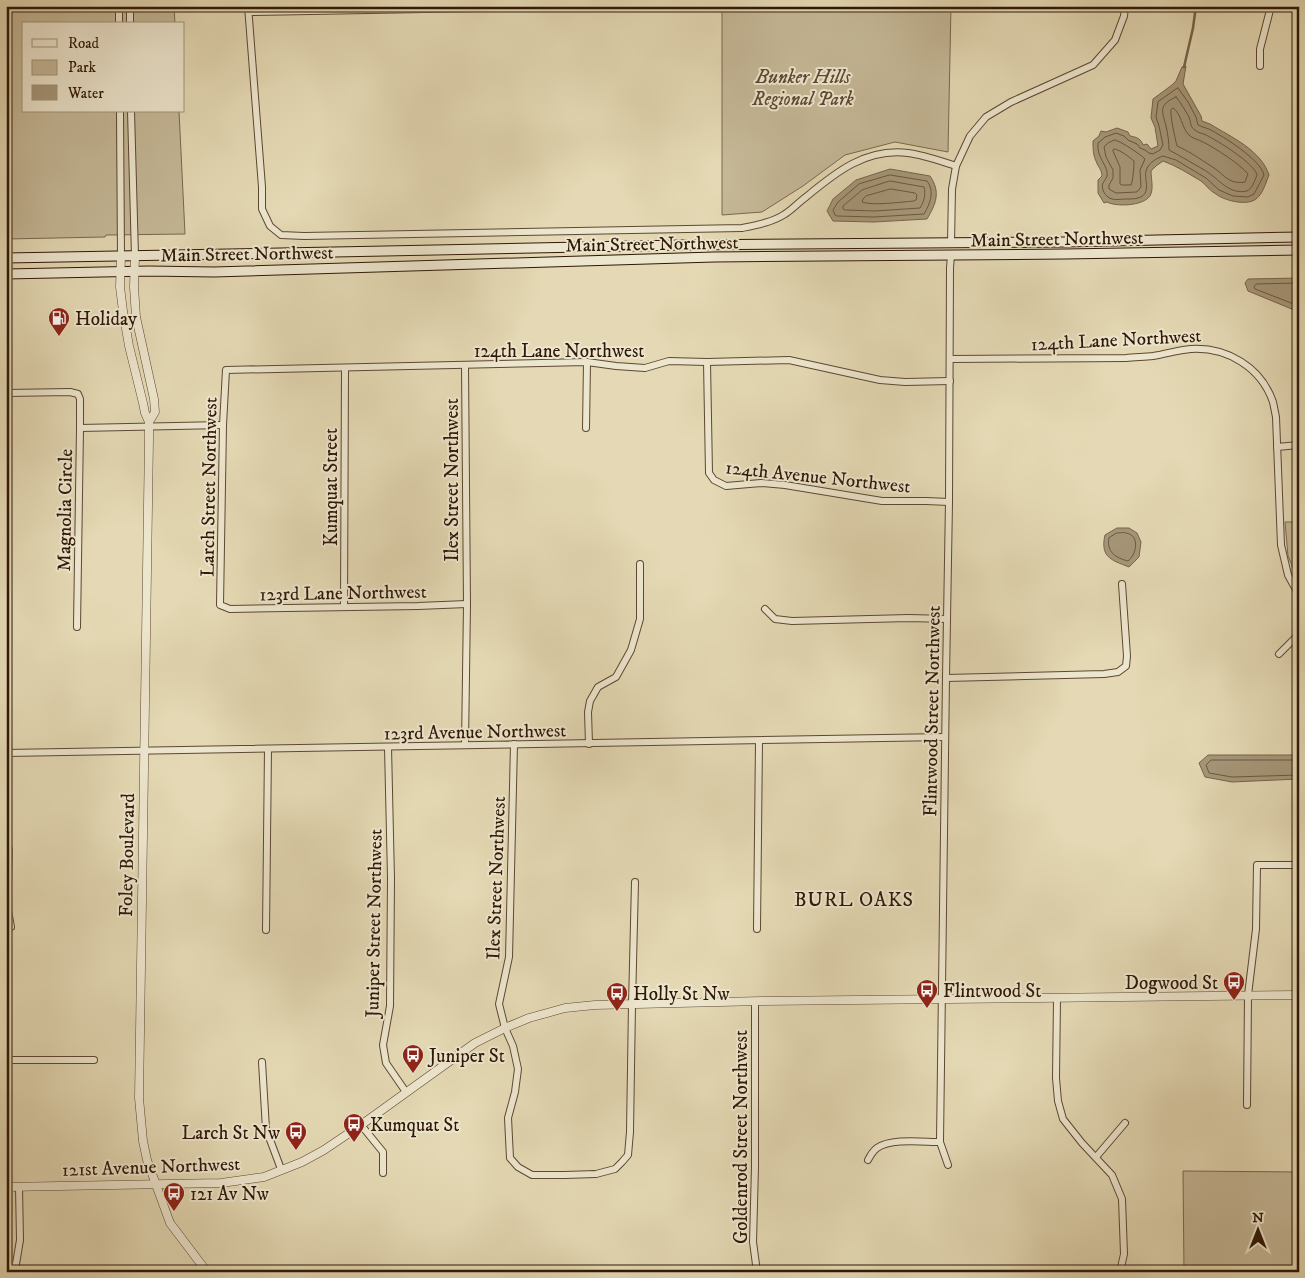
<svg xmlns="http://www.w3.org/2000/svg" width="1305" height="1278" font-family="'IM FELL DW Pica',serif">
<rect width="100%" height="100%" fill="#e4d9b4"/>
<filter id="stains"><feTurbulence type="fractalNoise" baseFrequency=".004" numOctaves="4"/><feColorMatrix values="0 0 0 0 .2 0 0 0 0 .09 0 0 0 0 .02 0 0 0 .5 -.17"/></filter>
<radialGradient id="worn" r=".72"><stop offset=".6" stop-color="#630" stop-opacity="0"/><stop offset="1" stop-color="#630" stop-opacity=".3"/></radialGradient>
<g fill="#c5b897" stroke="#7a684f">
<polygon points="6,6 174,6 175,24 24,24 24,111 179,111 185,234 106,235 105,237 6,239"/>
<polygon points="722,6 951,6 948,152 895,142 845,155 803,186 762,212 722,215"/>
<polygon points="1285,522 1299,522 1299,582 1288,556"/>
<polygon points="1183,1171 1299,1172 1299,1272 1184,1272"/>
</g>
<g fill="#a69779" stroke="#76644b">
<path d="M1186 66 1183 84 1201 116 1202 121 1210 124C1231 137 1261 150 1269 175 1266 182 1263 194 1256 199 1247 206 1225 201 1216 194 1210 191 1206 185 1201 181 1189 174 1177 166 1163 161L1156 166 1151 171C1151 179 1154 189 1150 196 1143 206 1116 207 1107 202L1104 203 1098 193V180L1102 176C1102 170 1098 167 1096 161 1093 155 1093 148 1093 141L1099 136 1101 131 1106 132 1117 128 1128 132 1130 136C1137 137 1141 139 1143 145L1147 144 1151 149 1158 146 1155 127 1151 118 1153 99 1172 85 1176 81 1182 67Z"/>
<path d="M890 169 930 176C941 192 936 204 927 219L874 222 833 221 827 211 833 199 856 180Z"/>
<polygon points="1299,278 1299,312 1248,291 1245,283 1248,279"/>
<path d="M1117 528H1129L1137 533 1141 542 1139 557 1129 567C1111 560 1100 557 1105 535Z"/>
<polygon points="1208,755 1299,755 1299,779 1232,782 1205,777 1199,763"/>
</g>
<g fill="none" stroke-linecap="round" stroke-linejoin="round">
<g stroke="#6a5840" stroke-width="1">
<path d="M1178 88 1188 102 1196 117 1198 125C1202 127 1206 128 1209 129 1224 137 1260 159 1264 175L1254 194 1248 197 1233 196 1219 190 1206 178 1176 160 1163 156C1157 158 1148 163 1146 171 1144 180 1152 194 1138 198 1135 199 1130 199 1126 199 1120 199 1113 201 1108 197 1104 194 1101 188 1103 183 1104 181 1106 179 1107 176 1109 166 1096 158 1098 143L1105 137 1116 133 1124 136 1128 140 1137 144 1140 148 1145 150 1149 153 1153 154 1160 150 1163 145 1159 126 1156 117 1158 102Z"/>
<path d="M1176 97C1181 103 1185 110 1189 117 1191 122 1190 127 1195 130 1198 133 1202 133 1206 135 1218 141 1254 163 1257 175 1255 180 1252 189 1247 191 1229 195 1219 179 1206 171 1194 164 1182 157 1169 150 1169 143 1168 134 1166 126 1162 111 1158 105 1176 97Z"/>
<path d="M1173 108C1182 114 1181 127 1189 135 1193 139 1198 139 1203 142 1215 148 1240 164 1248 174L1245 182C1228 185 1223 173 1211 166 1200 159 1189 151 1177 146 1175 138 1170 116 1171 110Z"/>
<path d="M1115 140C1122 142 1140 154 1145 159L1140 170 1141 187 1137 192 1116 193 1109 189V185L1113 178V170L1106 157 1104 147 1108 143Z"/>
<path d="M1114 149C1121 150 1129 157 1134 161 1134 167 1133 180 1131 185H1122L1120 184V167L1113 151Z"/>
<path d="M890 175 927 181C935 191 930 204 924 214L874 217 837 216 835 215 833 210 838 202 859 184Z"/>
<path d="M890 181 924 187C926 194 924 202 920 208L874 211 845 210 843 209V206L862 190Z"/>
<path d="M891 189 915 193 917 195 916 200 914 201C901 202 873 206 862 202L863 199 866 196Z"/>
<polyline points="1299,283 1256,284 1254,287 1255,289 1299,306"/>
<path d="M1117 533C1119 533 1125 532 1126 533 1140 535 1137 554 1128 561 1116 558 1106 552 1109 538Z"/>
<polyline points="1299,760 1211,760 1206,765 1209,773 1232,777 1299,775"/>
</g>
<polyline stroke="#76644b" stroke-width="2.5" points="1184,67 1193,28 1196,6"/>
<g stroke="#5c4832" stroke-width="8">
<g id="minor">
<polyline points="130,6 130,24"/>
<path d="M248 6 262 187V209L270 226 281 235 304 236 742 228C757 225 773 222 785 214 793 209 799 202 806 197 836 172 866 148 908 153 924 155 940 161 956 166"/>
<polyline points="249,12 595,6"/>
<polyline points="119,24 119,6"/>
<polyline points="1260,66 1260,49 1271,6"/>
<polyline points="120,111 121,256"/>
<polyline points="131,111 135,256"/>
<polyline points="951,243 952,189 956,166 970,136 986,117 1011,102 1093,65 1115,40 1124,16 1125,6"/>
<path d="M950 359 1126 358C1135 357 1144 357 1153 356 1166 354 1178 350 1191 349 1227 347 1261 367 1273 402 1274 407 1275 412 1276 417L1281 545 1288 575 1299 595"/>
<polyline points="707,362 709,473 714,480 726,486 761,483 785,485 882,501 926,501 949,502"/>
<polyline points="6,393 70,392 78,394 80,399 80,428 77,627"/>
<polyline points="80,428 223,425"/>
<polyline points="586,428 587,362"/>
<polyline points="1277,447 1299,445"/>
<polyline points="467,604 418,606 230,609 220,605 223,425 226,370 587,362 616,366 645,368 669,361 707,362 789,360 880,380 905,382 950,381"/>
<polyline points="344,607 345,368"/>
<polyline points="765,609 775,619 792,621 909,618 947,619"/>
<polyline points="1279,654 1299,634"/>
<polyline points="946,678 1104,674 1118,672 1126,666 1127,656 1122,584"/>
<polyline points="514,744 509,957 499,1004 505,1028 513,1046 518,1069 515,1092 508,1118 510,1158 518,1167 532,1175 565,1175 596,1174 615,1169 622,1162 628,1155 630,1132 632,1004 635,882"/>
<polyline points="589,744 588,712 590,701 598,687 616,677 631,650 640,619 640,564"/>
<polyline points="465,745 467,604 465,365"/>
<polyline points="388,747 391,878 390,1006 383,1045 386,1063 406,1092"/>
<polyline points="6,753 945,737"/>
<polyline points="6,831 9,851 7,905 11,927 6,927"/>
<polyline points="757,929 759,741"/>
<polyline points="266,930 268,749"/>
<polyline points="1057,999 1056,1078 1058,1101 1063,1119 1082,1143 1112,1175 1122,1199 1124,1254 1120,1272"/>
<polyline points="755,1002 755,1167 753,1242 757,1272"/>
<polyline points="6,1060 94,1060"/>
<polyline points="262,1062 266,1129 281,1169"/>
<polyline points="1247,1105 1248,995 1256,929 1257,865 1299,865"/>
<polyline points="361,1125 383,1152 383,1173"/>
<polyline points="1096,1157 1125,1123"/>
<path d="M868 1160C870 1156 873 1151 877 1148 891 1138 923 1142 940 1142"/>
<polyline points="948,1165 940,1142 946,678 949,502 950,268 951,255"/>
<polyline points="10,1272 16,1264 20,1240 19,1187"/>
</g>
</g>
<g stroke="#5c4832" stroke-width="9">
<g id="tertiary">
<polyline points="121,256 120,287 123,311 129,346 143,403 145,413 149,422 149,439 139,1098 143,1141 147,1160 170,1223 207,1272"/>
<polyline points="135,256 134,287 136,317 154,399 155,412 149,422"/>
<polyline points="6,1187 221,1183 264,1177 302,1162 324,1150 361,1125 475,1043 505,1028 529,1018 565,1008 595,1005 762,1001 1299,995"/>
</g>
</g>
<g stroke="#2f1807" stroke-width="11">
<g id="secondary">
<path d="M6 258C231 255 457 249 682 245 809 243 937 244 1065 242 1143 241 1221 239 1299 237"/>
<polyline points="6,274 149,271 214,272 714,257 1065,254 1299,250"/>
</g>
</g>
<use href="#minor" stroke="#ede6ce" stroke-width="6"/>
<use href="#tertiary" stroke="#ede6ce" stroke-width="8"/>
<use href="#secondary" stroke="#ede6ce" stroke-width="9"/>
</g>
<defs>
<g id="fuel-pin" transform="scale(1.125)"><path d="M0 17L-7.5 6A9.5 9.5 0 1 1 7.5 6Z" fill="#8f2418" stroke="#ede6ce"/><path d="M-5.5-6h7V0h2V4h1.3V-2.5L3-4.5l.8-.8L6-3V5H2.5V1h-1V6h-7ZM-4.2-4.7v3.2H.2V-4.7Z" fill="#fff"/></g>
<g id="bus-pin" transform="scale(1.125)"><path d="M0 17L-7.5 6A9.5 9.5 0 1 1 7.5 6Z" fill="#8f2418" stroke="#ede6ce"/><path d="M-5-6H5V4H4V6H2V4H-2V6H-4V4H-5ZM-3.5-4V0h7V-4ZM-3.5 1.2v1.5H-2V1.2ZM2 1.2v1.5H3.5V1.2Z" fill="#fff"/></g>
</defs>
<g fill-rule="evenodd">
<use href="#fuel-pin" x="59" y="318"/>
<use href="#bus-pin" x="1234" y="982"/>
<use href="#bus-pin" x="927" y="990"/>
<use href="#bus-pin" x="617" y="993"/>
<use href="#bus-pin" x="413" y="1055"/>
<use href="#bus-pin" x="354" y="1124"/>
<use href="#bus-pin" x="296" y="1132"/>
<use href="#bus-pin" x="174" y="1193"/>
</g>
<g text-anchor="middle" stroke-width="4" stroke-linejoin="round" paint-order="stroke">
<g font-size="19" font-style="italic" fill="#5c4832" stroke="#ede6ce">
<text x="803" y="83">Bunker Hills<tspan x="803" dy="22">Regional Park</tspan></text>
</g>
<g font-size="19" fill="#2f1807" stroke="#ede6ce">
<text transform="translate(1057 238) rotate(-1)" y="7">Main Street Northwest</text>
<text transform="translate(652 243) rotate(-1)" y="7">Main Street Northwest</text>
<text transform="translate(247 253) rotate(-1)" y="7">Main Street Northwest</text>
<text transform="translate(1116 339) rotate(-3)" y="7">124th Lane Northwest</text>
<text x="559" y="357">124th Lane Northwest</text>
<text transform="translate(818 476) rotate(6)" y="7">124th Avenue Northwest</text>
<text transform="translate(451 480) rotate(-90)" y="7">Ilex Street Northwest</text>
<text transform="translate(208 487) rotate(-89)" y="7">Larch Street Northwest</text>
<text transform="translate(330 487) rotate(-90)" y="7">Kumquat Street</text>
<text transform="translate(64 510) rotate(-89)" y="7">Magnolia Circle</text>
<text transform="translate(343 592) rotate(-1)" y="7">123rd Lane Northwest</text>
<text transform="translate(931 711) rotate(-89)" y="7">Flintwood Street Northwest</text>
<text transform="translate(475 731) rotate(-1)" y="7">123rd Avenue Northwest</text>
<text transform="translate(126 855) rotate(-89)" y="7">Foley Boulevard</text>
<text transform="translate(495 878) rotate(-88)" y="7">Ilex Street Northwest</text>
<text transform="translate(373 923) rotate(-89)" y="7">Juniper Street Northwest</text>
<text transform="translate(740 1137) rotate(-90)" y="7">Goldenrod Street Northwest</text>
<text transform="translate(151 1166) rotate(-2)" y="7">121st Avenue Northwest</text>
</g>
<g font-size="19" fill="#2f1807" stroke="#ede6ce" text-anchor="start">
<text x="75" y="325">Holiday</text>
<text x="1218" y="989" text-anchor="end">Dogwood St</text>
<text x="943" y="997">Flintwood St</text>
<text x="633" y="1000">Holly St Nw</text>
<text x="429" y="1062">Juniper St</text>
<text x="370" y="1131">Kumquat St</text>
<text x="280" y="1139" text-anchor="end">Larch St Nw</text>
<text x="190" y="1200">121 Av Nw</text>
</g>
<g font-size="20" letter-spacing="1" fill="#2f1807" stroke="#ede6ce">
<text x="854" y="906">BURL OAKS</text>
</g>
</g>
<rect width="1305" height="1278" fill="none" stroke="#e4d9b4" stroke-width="25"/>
<rect x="8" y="8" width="1290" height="1263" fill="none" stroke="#2f1807" stroke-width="2.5"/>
<rect x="12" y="12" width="1280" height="1253" fill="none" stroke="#2f1807"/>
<rect x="22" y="22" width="162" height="90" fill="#ede6ce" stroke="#a1947e"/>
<rect x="32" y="39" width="25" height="8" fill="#ede6ce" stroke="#a1947e"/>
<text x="68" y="48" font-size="15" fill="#2f1807">Road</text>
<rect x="32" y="60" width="25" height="15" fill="#c5b897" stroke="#a1947e"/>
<text x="68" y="72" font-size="15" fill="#2f1807">Park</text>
<rect x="32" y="85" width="25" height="15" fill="#a69779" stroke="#a1947e"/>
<text x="68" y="98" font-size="15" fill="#2f1807">Water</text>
<g transform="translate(1258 1230)" stroke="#ede6ce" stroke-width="4" paint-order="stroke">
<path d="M0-4L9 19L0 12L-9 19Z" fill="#2f1807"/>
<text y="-8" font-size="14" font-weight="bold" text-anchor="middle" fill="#2f1807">N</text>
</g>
<rect width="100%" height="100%" filter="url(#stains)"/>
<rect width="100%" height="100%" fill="url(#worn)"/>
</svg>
